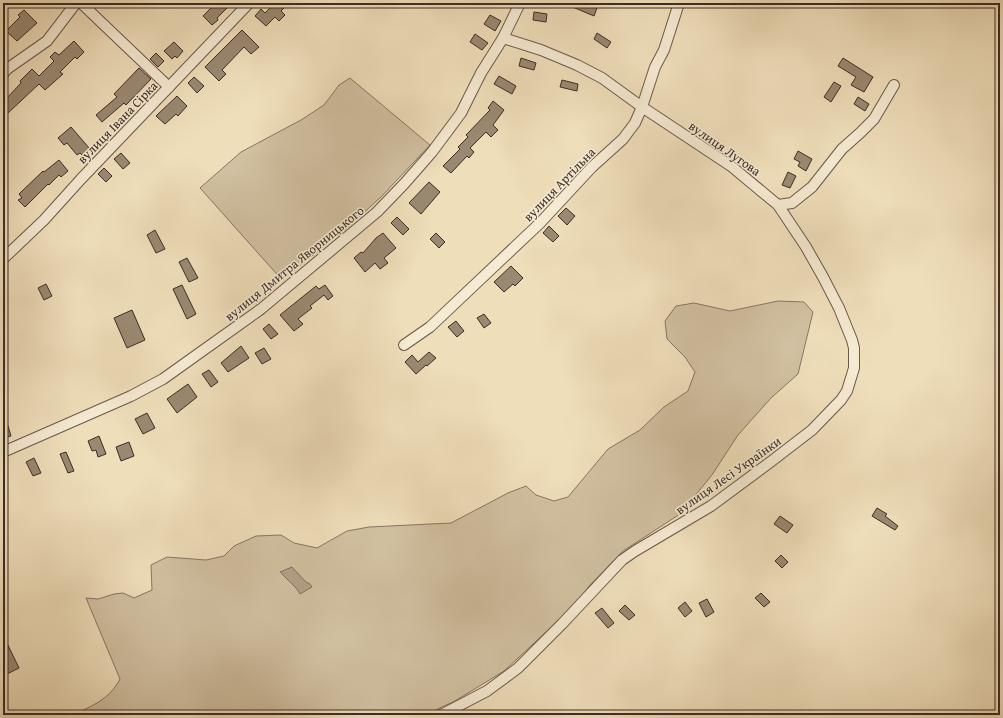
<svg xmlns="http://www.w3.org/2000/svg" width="1003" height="718" font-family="'Gentium Book Plus',serif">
<rect width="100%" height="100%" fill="#efdeba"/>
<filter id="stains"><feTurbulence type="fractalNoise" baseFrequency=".005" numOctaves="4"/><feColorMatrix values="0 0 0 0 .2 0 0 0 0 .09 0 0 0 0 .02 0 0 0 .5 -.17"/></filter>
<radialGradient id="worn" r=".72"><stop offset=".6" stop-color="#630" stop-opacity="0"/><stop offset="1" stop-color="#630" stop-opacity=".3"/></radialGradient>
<g fill="#d1c0a1" stroke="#877663">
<polygon points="350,78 430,145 381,197 349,226 282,280 200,188 241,152 301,120 324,105 339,85"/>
<path d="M778 301 804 302 813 312 798 374 771 398 738 435 712 475 680 514 623 551 589 586 576 604 504 671 455 701 425 715H73C93 705 109 700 120 679L86 598 98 599 114 594 123 593 134 598 152 590 151 565 167 557 206 560 224 556 234 546 256 536 281 535 294 543 317 548 347 531 369 527 451 523 508 493 526 486 536 495 554 501 568 497 608 449 640 430 664 407 688 391 695 372 685 357 667 339 665 321 676 306 694 303 730 311Z"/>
</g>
<polygon fill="#b2a187" stroke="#837260" points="292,567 306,582 310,584 312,587 300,594 296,588 280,572"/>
<g fill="#9a8972" stroke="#3d2c25">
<polygon points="216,3 232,3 217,18 218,20 212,25 203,16"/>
<polygon points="275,3 289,3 281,11 285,15 279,21 275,17 266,26 255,16 261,9 265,13"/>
<polygon points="563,3 584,3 597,8 594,16"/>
<polygon points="24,10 37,23 17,41 6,31 20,17 18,15"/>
<polygon points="534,12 547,14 546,22 533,20"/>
<polygon points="490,15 501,21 495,31 484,24"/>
<polygon points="242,30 259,47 251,54 244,47 222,70 226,74 219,81 205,67"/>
<polygon points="597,33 611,42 607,48 594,39"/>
<polygon points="475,34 488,43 482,50 470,42"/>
<polygon points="74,41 84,52 77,59 75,57 60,72 63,74 45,90 39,84 8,113 3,109 3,94 7,98 21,83 20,81 32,69 39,76 54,61 50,57 55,52 59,55"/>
<polygon points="174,42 183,51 177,58 175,56 172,59 164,51"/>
<polygon points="156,53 164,61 158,67 150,59"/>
<polygon points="521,58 536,63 534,70 519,66"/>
<polygon points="843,58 873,77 864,92 851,85 856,77 838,66"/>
<polygon points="139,68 151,79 126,105 124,103 102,122 96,115 117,97 114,94"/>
<polygon points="499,76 516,86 512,94 494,84"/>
<polygon points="194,77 204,86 197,93 188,83"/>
<polygon points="562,80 578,84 577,91 560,87"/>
<polygon points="834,82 841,86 831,102 824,97"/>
<polygon points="177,96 187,106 178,116 176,114 165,124 156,116"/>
<polygon points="858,97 869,104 865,111 854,104"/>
<polygon points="493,101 504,110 493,125 498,130 491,137 486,132 470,148 474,152 469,158 467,156 451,173 443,166 460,149 458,147 468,137 466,135 490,110 488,108"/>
<polygon points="71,127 90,149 83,156 80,153 77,155 67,143 64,145 58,138"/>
<polygon points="798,151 812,159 806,171 798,166 800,162 794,159"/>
<polygon points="121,153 130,163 123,169 114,159"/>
<polygon points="59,160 68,171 61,177 59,175 49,185 48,184 25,207 18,200 22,198 19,194 43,171 44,172"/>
<polygon points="104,168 112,176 106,182 98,174"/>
<polygon points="788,172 796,176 790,188 782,185"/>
<polygon points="429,182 440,192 421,214 409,203"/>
<polygon points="566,208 575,216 567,225 558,216"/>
<polygon points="397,217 409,229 403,235 391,223"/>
<polygon points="549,226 559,236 553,242 543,233"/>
<polygon points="155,230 165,249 156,253 147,235"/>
<polygon points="383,233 396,248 384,258 388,263 380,269 375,263 365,272 354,258 361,252 363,253 376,238"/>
<polygon points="436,233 445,242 439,248 430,239"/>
<polygon points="187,258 198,278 189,282 179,262"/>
<polygon points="511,266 523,278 515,286 513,284 504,292 494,282"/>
<polygon points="46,284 52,296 44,300 38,288"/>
<polygon points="182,285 196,314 187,319 173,289"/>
<polygon points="325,285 333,296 328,300 324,295 310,306 312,308 298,319 303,324 294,331 280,315 316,286 319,289"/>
<polygon points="132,310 145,340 127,348 114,318"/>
<polygon points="484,314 491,323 484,328 477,318"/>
<polygon points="456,321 464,331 457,337 448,327"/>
<polygon points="269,324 278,334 271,339 263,329"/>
<polygon points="241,346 249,358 228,372 221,363"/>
<polygon points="264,348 271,359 262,364 255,353"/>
<polygon points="429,352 436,358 427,366 426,365 416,374 405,362 412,355 418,362"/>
<polygon points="209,370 218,382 211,387 202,374"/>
<polygon points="188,384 197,397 177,413 167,399"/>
<polygon points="147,413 155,428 143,434 135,419"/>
<polygon points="3,416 5,416 11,436 3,438"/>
<polygon points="99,436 106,454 98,457 96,450 92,451 88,441"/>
<polygon points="129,442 134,456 121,461 116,447"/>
<polygon points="66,452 74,471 68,473 60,454"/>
<polygon points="34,458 41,473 33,476 26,462"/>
<polygon points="877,508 887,514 885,516 898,526 895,530 872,516"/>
<polygon points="780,516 793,525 787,533 774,524"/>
<polygon points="781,555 788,562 782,568 775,561"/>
<polygon points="761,593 770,602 764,607 755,598"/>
<polygon points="707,599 714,612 706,617 699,603"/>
<polygon points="685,602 692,611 685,617 678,608"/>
<polygon points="625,605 635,615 629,620 619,611"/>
<polygon points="602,608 614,623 608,628 595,613"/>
<polygon points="3,635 19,668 3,676"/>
</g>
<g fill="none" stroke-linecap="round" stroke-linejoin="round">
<g stroke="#6a584a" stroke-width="12">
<g id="minor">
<polyline points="81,3 169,87"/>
<polyline points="3,74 7,69 47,41 76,3"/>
<polyline points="778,205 792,203 812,187 842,149 860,133 874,119 894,85"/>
<polyline points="3,259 44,220 81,179 249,3"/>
<polyline points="404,345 430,327 540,223 592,167 623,139 635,123 642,107 655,67 664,50 679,3"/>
<polyline points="3,452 131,396 163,379 261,309 377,212 404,184 432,152 461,113 481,73 503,38 520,3"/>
<polyline points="441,715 487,691 518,668 562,624 622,560 635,551 711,506 773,460 812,430 841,400 847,391 854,368 854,348 852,340 839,308 823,277 806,247 778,205 731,166 642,107 602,78 577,65 541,50 503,38"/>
</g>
</g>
<use href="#minor" stroke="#f5ead2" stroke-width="10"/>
</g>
<g text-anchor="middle" stroke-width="3" stroke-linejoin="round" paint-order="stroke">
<g font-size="13" fill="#3d2c25" stroke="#f5ead2">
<text transform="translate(117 122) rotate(-46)" y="5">вулиця Івана Сірка</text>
<text transform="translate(725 148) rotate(35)" y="5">вулиця Лугова</text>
<text transform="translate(559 184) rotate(-46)" y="5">вулиця Артільна</text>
<text transform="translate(294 263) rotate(-39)" y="5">вулиця Дмитра Яворницького</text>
<text transform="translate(728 475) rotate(-35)" y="5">вулиця Лесі Українки</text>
</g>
</g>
<rect width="1003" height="718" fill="none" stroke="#efdeba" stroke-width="16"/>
<rect x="4" y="4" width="995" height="710" fill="none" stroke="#3d2c25" stroke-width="2"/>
<rect x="8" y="8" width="987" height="702" fill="none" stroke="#3d2c25"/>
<rect width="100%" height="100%" filter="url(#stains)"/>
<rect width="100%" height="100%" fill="url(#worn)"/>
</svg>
